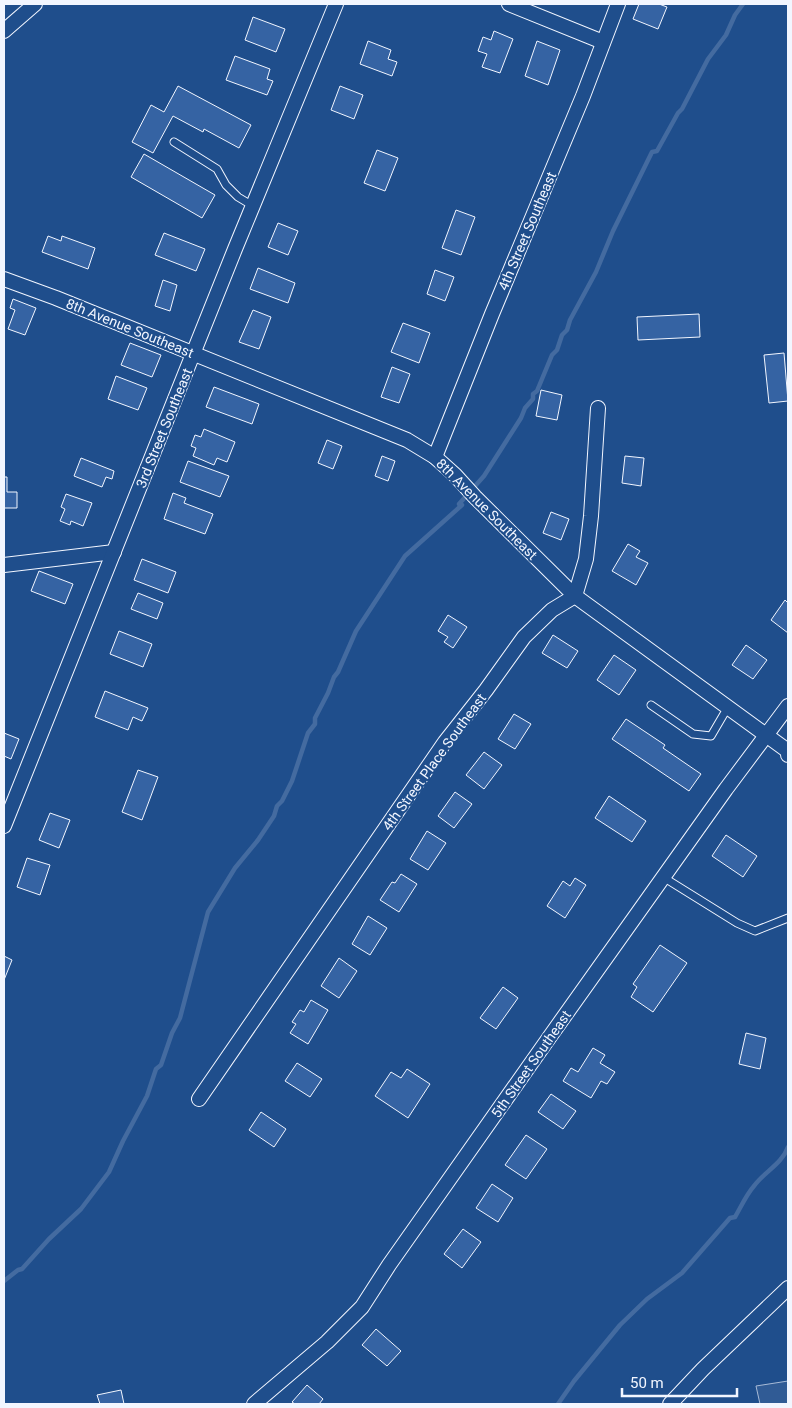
<svg xmlns="http://www.w3.org/2000/svg" width="792" height="1408" font-family="Roboto,sans-serif">
<rect width="100%" height="100%" fill="#1f4e8c"/>
<polygon fill="#305b95" stroke="#a8bbd7" points="788,1381 788,1404 760,1404 756,1386"/>
<g fill="none" stroke-linecap="round" stroke-linejoin="round">
<g stroke="#446ba0" stroke-width="4.5">
<polyline points="4,1281 18,1270 22,1269 49,1239 81,1209 109,1172 123,1141 147,1096 156,1069 161,1065 172,1033 180,1018 208,912 235,868 258,840 274,816 277,806 282,801 292,781 308,733 315,724 315,718 328,693 334,677 338,672 356,631 405,556 462,505 459,504 484,476 521,418 525,408 533,399 533,394 537,391 552,355 557,350 562,335 567,330 570,320 596,272 613,231 652,152 657,151 678,113 682,109 708,59 726,35 735,15 743,4"/>
<path d="M558 1404 574 1381 620 1325 647 1299 682 1273 730 1218 735 1217C741 1207 746 1195 754 1186 764 1172 782 1164 788 1147"/>
</g>
</g>
<g fill="#3563a3" stroke="#f2f6ff">
<polygon points="639,4 659,4 667,7 658,29 633,19"/>
<polygon points="253,17 285,29 276,52 245,40"/>
<polygon points="494,31 513,39 500,73 482,67 487,54 478,51 483,37 491,40"/>
<polygon points="368,41 391,50 388,59 397,62 392,76 360,64"/>
<polygon points="537,41 560,50 548,85 525,76"/>
<polygon points="235,56 270,69 267,79 273,81 267,95 226,80"/>
<polygon points="178,86 251,125 239,148 204,129 203,132 173,116 153,153 132,142 151,105 164,112"/>
<polygon points="340,86 363,95 354,119 331,110"/>
<polygon points="377,150 398,158 385,191 364,183"/>
<polygon points="144,154 215,195 202,218 131,177"/>
<polygon points="456,210 475,217 461,255 442,248"/>
<polygon points="278,223 298,231 288,255 268,247"/>
<polygon points="164,233 205,249 196,271 155,255"/>
<polygon points="48,236 61,241 62,236 95,248 88,269 42,252"/>
<polygon points="258,268 295,283 288,303 250,289"/>
<polygon points="435,270 454,277 445,301 427,294"/>
<polygon points="163,280 177,285 170,311 155,306"/>
<polygon points="13,299 36,308 25,335 8,329 15,310 10,308"/>
<polygon points="253,310 271,317 259,349 239,342"/>
<polygon points="699,314 700,337 638,340 637,317"/>
<polygon points="403,323 430,333 419,363 391,352"/>
<polygon points="130,343 161,355 152,377 121,365"/>
<polygon points="784,353 788,401 769,403 764,355"/>
<polygon points="392,367 410,374 399,403 381,397"/>
<polygon points="116,376 147,388 138,410 108,399"/>
<polygon points="214,387 259,404 252,424 206,407"/>
<polygon points="541,390 562,395 557,420 536,416"/>
<polygon points="204,429 235,442 227,462 217,458 214,465 193,456 196,448 191,446 195,435 201,437"/>
<polygon points="327,440 342,446 333,469 318,463"/>
<polygon points="382,456 395,461 388,481 375,476"/>
<polygon points="625,456 644,458 641,486 622,483"/>
<polygon points="81,458 114,471 112,479 106,477 102,487 74,476"/>
<polygon points="188,461 229,476 220,497 180,482"/>
<polygon points="4,477 7,477 7,492 17,492 17,508 4,508"/>
<polygon points="173,493 186,498 184,503 213,514 205,534 164,519"/>
<polygon points="66,494 92,503 83,526 71,521 70,525 60,521 65,509 61,507"/>
<polygon points="551,512 569,519 561,540 543,533"/>
<polygon points="628,544 640,551 636,557 648,563 636,585 612,571"/>
<polygon points="142,559 176,572 168,593 134,580"/>
<polygon points="39,571 73,584 65,604 31,591"/>
<polygon points="138,593 163,603 157,619 131,609"/>
<polygon points="785,600 788,603 788,633 771,620"/>
<polygon points="448,615 467,627 453,648 444,642 448,637 438,631"/>
<polygon points="119,631 152,644 143,667 110,654"/>
<polygon points="553,635 578,651 567,668 542,653"/>
<polygon points="746,645 767,660 753,679 732,665"/>
<polygon points="614,655 636,670 619,695 597,680"/>
<polygon points="105,691 148,708 142,721 133,717 128,730 95,717"/>
<polygon points="514,714 531,724 515,749 498,739"/>
<polygon points="626,719 665,745 663,748 701,774 689,791 612,739"/>
<polygon points="4,733 19,739 11,759 4,756"/>
<polygon points="484,752 502,765 484,789 466,775"/>
<polygon points="138,770 158,777 142,820 122,812"/>
<polygon points="455,792 472,804 454,828 438,816"/>
<polygon points="609,796 646,821 632,842 595,818"/>
<polygon points="50,813 70,820 59,848 39,840"/>
<polygon points="427,831 446,843 428,870 410,859"/>
<polygon points="726,835 757,856 743,877 712,856"/>
<polygon points="27,858 50,865 40,895 17,887"/>
<polygon points="401,874 417,884 399,912 380,900 392,882 395,883"/>
<polygon points="575,878 586,885 565,918 547,906 563,881 570,886"/>
<polygon points="368,916 387,928 370,955 352,944"/>
<polygon points="660,945 687,963 653,1012 631,997 637,987 633,984"/>
<polygon points="4,956 12,960 4,980"/>
<polygon points="339,958 357,971 339,998 321,986"/>
<polygon points="503,987 518,998 496,1029 480,1018"/>
<polygon points="311,1000 328,1010 308,1044 290,1033 296,1024 292,1022 300,1010 304,1012"/>
<polygon points="746,1033 766,1038 760,1069 739,1064"/>
<polygon points="593,1048 605,1055 600,1063 615,1072 607,1084 601,1081 591,1098 563,1081 571,1068 578,1072"/>
<polygon points="297,1063 322,1079 310,1097 285,1081"/>
<polygon points="407,1069 430,1084 408,1118 375,1096 391,1072 401,1078"/>
<polygon points="551,1094 576,1111 563,1129 538,1112"/>
<polygon points="261,1112 286,1129 274,1147 249,1130"/>
<polygon points="526,1135 547,1149 526,1179 505,1165"/>
<polygon points="492,1184 513,1198 498,1222 476,1208"/>
<polygon points="463,1229 481,1242 462,1268 444,1254"/>
<polygon points="376,1329 401,1351 387,1366 362,1345"/>
<polygon points="307,1385 323,1399 319,1404 295,1404 292,1402"/>
<polygon points="121,1390 124,1404 100,1404 97,1395"/>
</g>
<g fill="none" stroke-linecap="round" stroke-linejoin="round">
<g stroke="#f2f6ff" stroke-width="9">
<g id="lane">
<polyline points="174,142 217,169 226,185 238,197 253,206"/>
<polyline points="651,705 693,734 711,736 728,707"/>
<polyline points="663,877 737,923 755,931 788,918"/>
</g>
</g>
<g stroke="#f2f6ff" stroke-width="16">
<g id="street">
<polyline points="509,4 603,42"/>
<polyline points="4,31 35,4"/>
<polyline points="4,279 56,298 407,440 435,457 455,475 475,497 575,596 788,751 788,755"/>
<polyline points="435,457 492,314 583,96 618,4"/>
<polyline points="4,565 114,552"/>
<polyline points="4,826 235,249 336,4"/>
<polyline points="199,1099 445,742 486,690 524,637 552,610 575,596 586,559 591,516 598,408"/>
<polyline points="254,1404 327,1342 362,1307 389,1265 551,1035 726,789 788,706"/>
<polyline points="670,1404 703,1369 788,1288"/>
</g>
</g>
<use href="#lane" stroke="#1f4e8c" stroke-width="7"/>
<use href="#street" stroke="#1f4e8c" stroke-width="14"/>
</g>
<g text-anchor="middle" stroke-width="4" stroke-linejoin="round" paint-order="stroke">
<g font-size="14" fill="#f2f6ff" stroke="#1f4e8c">
<text transform="translate(527 231) rotate(-67)" y="5">4th Street Southeast</text>
<text transform="translate(130 328) rotate(22)" y="5">8th Avenue Southeast</text>
<text transform="translate(164 428) rotate(-68)" y="5">3rd Street Southeast</text>
<text transform="translate(487 509) rotate(45)" y="5">8th Avenue Southeast</text>
<text transform="translate(434 762) rotate(-54)" y="5">4th Street Place Southeast</text>
<text transform="translate(531 1064) rotate(-55)" y="5">5th Street Southeast</text>
</g>
</g>
<rect width="792" height="1408" fill="none" stroke="#f2f6ff" stroke-width="10"/>
<path d="M622 1388v8h115v-8" fill="none" stroke="#f2f6ff" stroke-width="2.5"/>
<text x="630" y="1388" font-size="15" fill="#f2f6ff" stroke="#1f4e8c" stroke-width="4" paint-order="stroke">50 m</text>
</svg>
